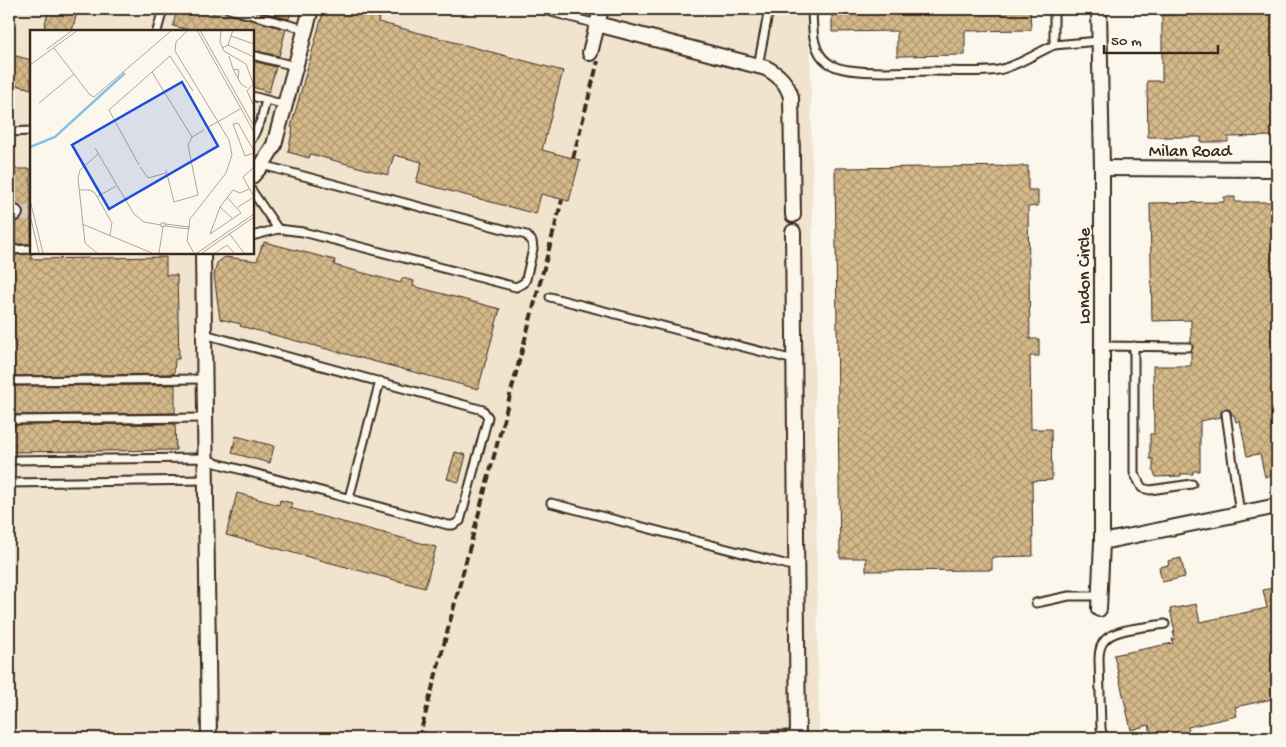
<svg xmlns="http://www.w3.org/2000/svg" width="1286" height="747" font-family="'Gochi Hand',sans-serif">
<defs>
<pattern id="building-cross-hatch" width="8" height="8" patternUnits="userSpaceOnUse" patternTransform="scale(1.25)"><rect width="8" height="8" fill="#d5b98a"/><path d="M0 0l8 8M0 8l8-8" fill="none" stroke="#ae9770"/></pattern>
</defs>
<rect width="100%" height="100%" fill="#fbf7ec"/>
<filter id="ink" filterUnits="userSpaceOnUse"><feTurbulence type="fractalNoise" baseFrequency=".02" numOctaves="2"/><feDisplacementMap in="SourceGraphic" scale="10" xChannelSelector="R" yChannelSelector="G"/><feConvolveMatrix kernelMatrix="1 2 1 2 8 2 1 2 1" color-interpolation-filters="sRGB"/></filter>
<g filter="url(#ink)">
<path fill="#f0e4cf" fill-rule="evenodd" d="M9 9H810L819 738H9ZM31 31H252V252H31Z"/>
<g fill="url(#building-cross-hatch)" stroke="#3b2a1e">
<polygon points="49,9 78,9 72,31 43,31"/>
<polygon points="177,9 199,9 215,13 215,9 224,9 228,14 286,29 279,56 252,50 252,31 194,31 173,26"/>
<polygon points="249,9 291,9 289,19"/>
<polygon points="324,9 346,14 348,9 381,9 378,22 563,71 542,150 580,160 569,201 541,194 536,214 416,182 422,162 394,155 388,175 310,154 309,158 288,152 293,128 291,127"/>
<polygon points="832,9 1030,9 1031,30 965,31 965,55 897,56 897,31 832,32"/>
<polygon points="1175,9 1277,9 1277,136 1228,137 1228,142 1201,142 1201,137 1148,137 1147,81 1162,81 1162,15 1175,15"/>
<polygon points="9,54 31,60 31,89 9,83"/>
<polygon points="252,61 276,67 269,92 252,87"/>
<polygon points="1028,166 1028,190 1038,190 1038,206 1028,207 1030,339 1039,339 1039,356 1030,356 1031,429 1051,429 1052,480 1032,481 1033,556 992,557 992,570 866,571 866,558 840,558 835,168"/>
<polygon points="9,169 31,169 31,244 15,244 15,222 22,218 24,213 20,206 14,204 14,190 9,190"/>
<polygon points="1224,197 1235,197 1235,202 1277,202 1277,474 1265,477 1260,454 1247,456 1240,421 1236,422 1234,415 1232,415 1230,410 1226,409 1221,412 1221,417 1200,421 1200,471 1193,471 1193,474 1180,474 1181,476 1156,477 1153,470 1153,459 1150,459 1150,434 1154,434 1153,366 1191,366 1191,351 1193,347 1191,343 1191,320 1152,321 1150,203 1224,202"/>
<polygon points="264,242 335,260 334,265 401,283 402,278 414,281 413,286 500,309 478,389 240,326 241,324 220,319 214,275 217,263 225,257 257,261 262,245 263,246"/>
<polygon points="31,254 31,259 166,257 166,275 177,275 179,359 175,359 174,374 9,376 9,259 15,259 15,255"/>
<polygon points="175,385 175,413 9,415 9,386"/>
<polygon points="175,424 176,450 9,452 9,425"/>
<polygon points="236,436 274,446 270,463 232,453"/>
<polygon points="455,452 466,455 459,482 447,479"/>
<polygon points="237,493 279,505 280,500 292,503 290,508 436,547 425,588 226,535"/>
<polygon points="1181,558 1185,577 1162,582 1159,567 1169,565 1168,561"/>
<polygon points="1277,587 1277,698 1235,707 1237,716 1188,727 1190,738 1152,738 1149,725 1131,730 1114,655 1173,643 1172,639 1175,639 1173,632 1175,632 1170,609 1196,604 1200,622 1267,608 1263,590"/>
</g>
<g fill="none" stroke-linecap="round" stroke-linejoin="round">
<polyline stroke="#d5cec3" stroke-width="14" stroke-dasharray="14 7" stroke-linecap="butt" points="15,213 31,213"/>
<g stroke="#3b2a1e" stroke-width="11">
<g id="service">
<polyline points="229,9 305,29"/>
<polyline points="540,9 597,24"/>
<path d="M812 9C813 26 811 50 827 62 833 67 842 69 849 70 876 74 905 71 933 71 954 71 977 73 998 70 1016 67 1038 52 1054 45V9"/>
<polyline points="157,31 163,9"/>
<polyline points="1054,45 1099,41"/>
<polyline points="252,55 295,66"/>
<polyline points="758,66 769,9"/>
<polyline points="252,96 285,105"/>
<polyline points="9,132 31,131"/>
<polyline points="252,139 261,120 266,100"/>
<polyline points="252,191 278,229"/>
<polyline points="252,236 278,229 303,232 516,287 524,283 526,279 533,249 532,241 526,235 262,165"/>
<polyline points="9,250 31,249"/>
<polyline points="550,297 794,360"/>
<polyline points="1102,346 1188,347"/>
<polyline points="1134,346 1134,473 1142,488 1150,490 1192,484"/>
<polyline points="9,381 205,379"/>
<polyline points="1226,414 1240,514"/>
<polyline points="9,420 205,418"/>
<polyline points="9,460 205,458 216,463 448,525 453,525 460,521 487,421 488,417 483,410 204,334"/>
<polyline points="9,483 205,480"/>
<polyline points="349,498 380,381"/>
<polyline points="551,503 796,567"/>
<polyline points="1036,603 1069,596 1100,596"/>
<polyline points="519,738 798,735"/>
<path d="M1103 738 1101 728 1099 659C1099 652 1100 645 1105 640 1115 628 1149 627 1165 624"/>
</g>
</g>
<g stroke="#3b2a1e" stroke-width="18">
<g id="minor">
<polyline points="1099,9 1102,168 1102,542 1099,609"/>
<path d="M597 24 766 68C779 75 787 83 791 97L793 215"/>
<polyline points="590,53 601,9"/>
<polyline points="1102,168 1277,169"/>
<polyline points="252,176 262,165 274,145 311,9"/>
<polyline points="9,213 15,213"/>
<polyline points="793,232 798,738"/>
<polyline points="203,252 209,738"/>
<polyline points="1102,542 1277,506"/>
</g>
</g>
<use href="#service" stroke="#fbf7ec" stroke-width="7"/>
<use href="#minor" stroke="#fbf7ec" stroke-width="14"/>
<g stroke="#3b2a1e" stroke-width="4" stroke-dasharray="8 4" stroke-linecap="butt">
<polyline points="573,158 598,61"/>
<polyline points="419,738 562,200"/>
</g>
</g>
</g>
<g text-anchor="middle" stroke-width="4" stroke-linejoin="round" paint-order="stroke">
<g font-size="18" fill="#3b2a1e" stroke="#fbf7ec">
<text x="1190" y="156">Milan Road</text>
<text transform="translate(1083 276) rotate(-90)" y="6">London Circle</text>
</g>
</g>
<g transform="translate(30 30)">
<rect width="224" height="224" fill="#fbf7ec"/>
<path fill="none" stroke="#87c1e6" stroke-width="2.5" d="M0 117 25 107 95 43"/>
<path fill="none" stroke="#aea59a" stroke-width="1" d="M158 0 146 12 145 21 199 110 202 125 196 143 160 189 157 211 164 223M167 0 224 102M170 0 224 96M191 0 190 12 194 21 216 34 223 53M201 6 224 14M198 15 203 0M24 18 60 65 64 67 142 0M192 18 198 15 224 27M17 19 43 0M199 26 203 39 211 54 217 58M0 35 48 0M203 39 209 40 208 49M122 42 162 107M224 53 217 61 224 76M9 73 44 44M177 98 210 79M65 118 104 184 114 192 131 195M224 121 208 93 203 94 215 126 224 123M109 135 79 80 140 26 163 61M110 137 118 148 136 143M224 137 213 147 224 167M136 140 144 172 168 165 158 115 162 107 174 100M49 160H60L65 163 82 193 80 205M67 167 86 156M0 170 13 223M190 177 203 189M208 177 224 167M0 185 9 223M131 193H135V196L131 197ZM52 194 122 223M135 194 160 197M135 196 159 199M199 203 214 223M180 204 190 177 203 160 210 163 219 159M180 204 211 183 197 167M67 223 55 213 48 148 50 140 68 124M129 223 133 197M167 223 224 184M172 223 224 187M185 223 197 215 204 223"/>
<path fill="#1d4ed8" fill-opacity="0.15" stroke="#1d4ed8" stroke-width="2.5" d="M152 52 188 116 79 179 42 115Z"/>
<rect width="224" height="224" fill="none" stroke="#3b2a1e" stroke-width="2.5"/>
</g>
<rect width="1286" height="747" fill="none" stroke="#fbf7ec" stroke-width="30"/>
<rect x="15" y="15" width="1256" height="717" fill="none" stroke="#3b2a1e" stroke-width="2" filter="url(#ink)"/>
<path d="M1104 45v8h114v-8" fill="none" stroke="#3b2a1e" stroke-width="2.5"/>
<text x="1111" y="45" font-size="15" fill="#3b2a1e" stroke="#fbf7ec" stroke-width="4" paint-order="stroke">50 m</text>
</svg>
